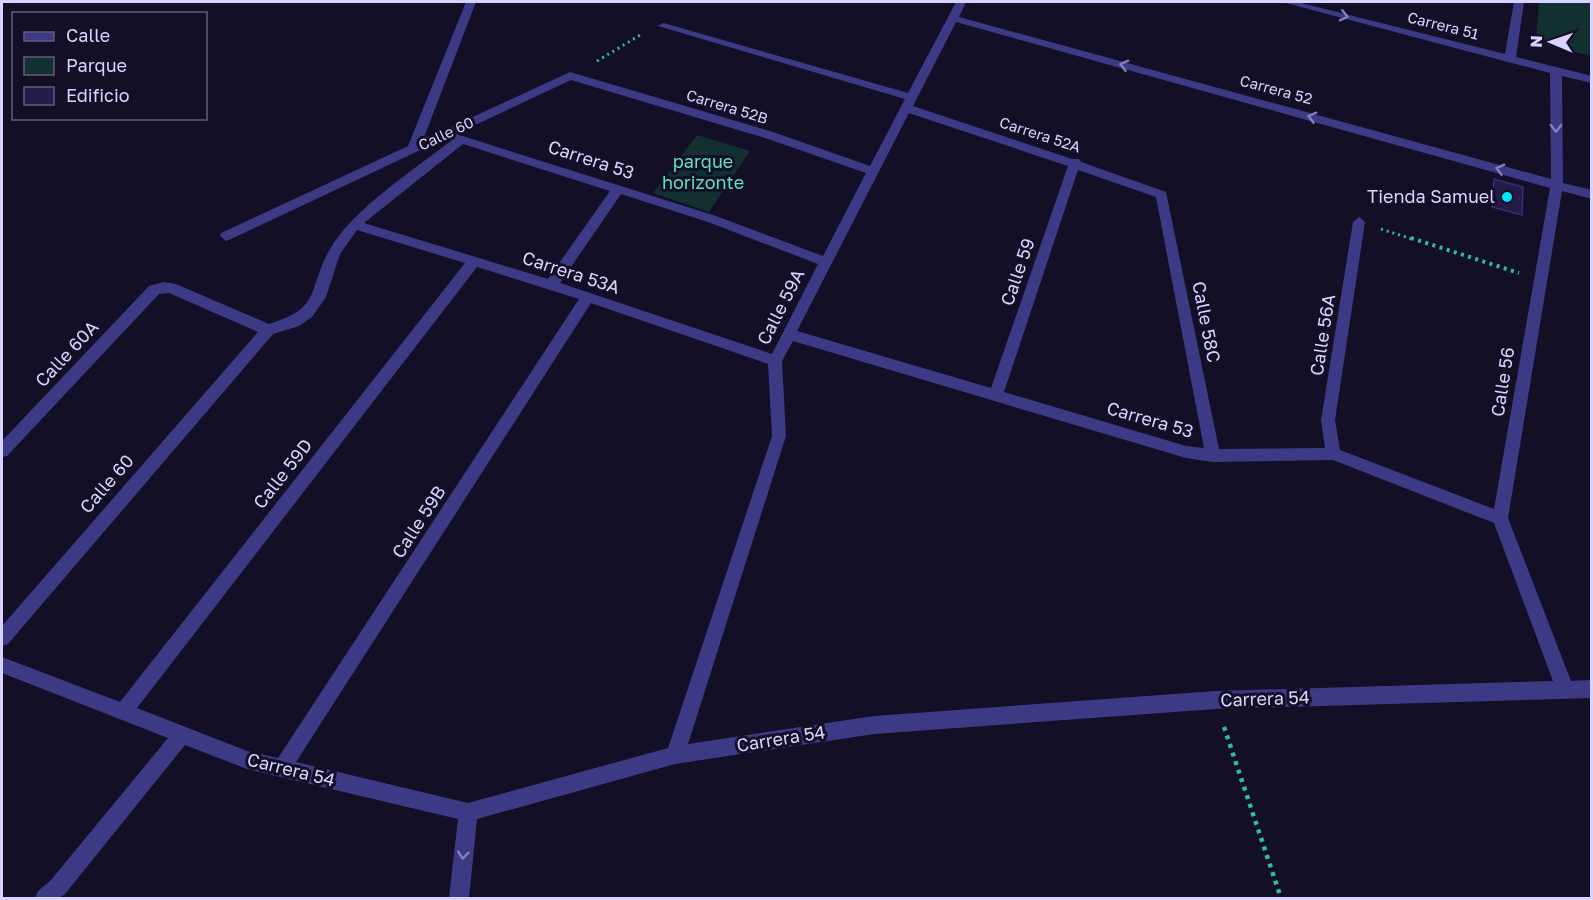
<svg xmlns="http://www.w3.org/2000/svg" width="1593" height="900" font-family="'Golos Text',sans-serif">
<rect width="100%" height="100%" fill="#130f26"/>
<g fill="#12302f">
<polygon points="1539,2 1591,2 1591,56 1536,42"/>
<polygon points="697,135 750,151 709,212 653,193"/>
</g>
<polygon fill="#241b47" stroke="#3b2d73" stroke-width="1.5" points="1494,179 1523,187 1522,215 1492,207"/>
<g fill="none" stroke-linecap="round" stroke-linejoin="round">
<g stroke="#2fb8b0" stroke-width="3" stroke-dasharray="2 4" stroke-linecap="butt">
<polyline points="597,61 642,34"/>
<polyline points="1381,229 1415,240"/>
</g>
<polyline stroke="#2fb8b0" stroke-width="4" stroke-dasharray="3 4.5" stroke-linecap="butt" points="1411,238 1519,273"/>
<polyline stroke="#2fb8b0" stroke-width="4.5" stroke-dasharray="4 5" stroke-linecap="butt" points="1224,727 1281,898"/>
<path fill="#3d3a85" fill-rule="evenodd" d="M466 2H476L423 140 570 72 773 132 870 166 905 99 658 26 663 23 667 24 908 93 956 2H966L959 17 1551 179 1550 73 1282 2H1297L1505 54 1514 2H1524L1516 57 1592 76V83L1562 76 1563 183 1592 190V199L1562 191 1508 518 1571 681 1592 680V698L1216 709 874 734 675 764 477 819 469 898H449L458 819 247 769 185 745 65 894 59 898H35L38 891 51 880 168 738 2 673V657L120 702 465 263 357 230 340 254 326 297 312 317 299 326 273 334 8 644 2 646V626L258 332 169 293 159 294 7 456 2 457V441L149 286 164 282 176 284 269 324C322 308 307 291 329 251 351 210 414 170 452 140L448 137 231 239 226 241 220 236 221 233 408 146ZM956 22 1550 188 1494 509 1340 450 1335 420 1365 222 1359 217 1353 222 1321 420 1325 448 1219 449 1166 192 1081 162 1079 159H1072L913 106ZM571 80 765 138 866 173 823 256 716 216 456 134ZM909 113 1068 166 991 388 797 331ZM463 144 610 191 548 279 364 223ZM1078 170 1156 197 1204 448 1186 446 1004 392ZM621 194 708 222 818 264 772 354 560 283ZM477 267 579 299 278 758 247 751 137 708ZM591 303 768 364 772 436 668 748 468 803 296 762ZM793 341 1186 458 1213 462 1333 460 1494 523 1553 681 1216 691 874 716 688 744 786 436 782 361Z"/>
</g>
<defs><path id="oneway-chevron" d="M-2-3.5L2.5 0L-2 3.5" fill="none" stroke-width="1.6" stroke-linecap="round" stroke-linejoin="round" transform="scale(1.5)"/></defs>
<g stroke="#837fbc">
<use href="#oneway-chevron" transform="translate(1344 16) rotate(14)"/>
<use href="#oneway-chevron" transform="translate(1124 65) rotate(-165)"/>
<use href="#oneway-chevron" transform="translate(1312 117) rotate(-165)"/>
<use href="#oneway-chevron" transform="translate(1556 128) rotate(90)"/>
<use href="#oneway-chevron" transform="translate(1500 169) rotate(-165)"/>
<use href="#oneway-chevron" transform="translate(463 855) rotate(96)"/>
</g>
<circle fill="#00e5ff" stroke="#130f26" stroke-width="2" cx="1507" cy="197" r="6"/>
<g text-anchor="middle" stroke-width="6" stroke-linejoin="round" paint-order="stroke">
<g font-size="15" fill="#d9d4ff" stroke="#130f26">
<text transform="translate(1443 26) rotate(14)" y="5">Carrera 51</text>
<text transform="translate(1276 90) rotate(15)" y="5">Carrera 52</text>
<text transform="translate(727 107) rotate(17)" y="5">Carrera 52B</text>
<text transform="translate(446 134) rotate(-25)" y="5">Calle 60</text>
<text transform="translate(1040 135) rotate(18)" y="5">Carrera 52A</text>
</g>
<g font-size="18" fill="#d9d4ff" stroke="#130f26">
<text transform="translate(591 160) rotate(18)" y="6">Carrera 53</text>
<text transform="translate(1018 272) rotate(-71)" y="6">Calle 59</text>
<text transform="translate(571 273) rotate(18)" y="6">Carrera 53A</text>
<text transform="translate(781 307) rotate(-63)" y="6">Calle 59A</text>
<text transform="translate(1206 322) rotate(79)" y="6">Calle 58C</text>
<text transform="translate(1323 335) rotate(-81)" y="6">Calle 56A</text>
<text transform="translate(67 354) rotate(-47)" y="6">Calle 60A</text>
<text transform="translate(1503 382) rotate(-81)" y="6">Calle 56</text>
<text transform="translate(1150 420) rotate(16)" y="6">Carrera 53</text>
<text transform="translate(283 474) rotate(-52)" y="6">Calle 59D</text>
<text transform="translate(107 484) rotate(-49)" y="6">Calle 60</text>
<text transform="translate(419 522) rotate(-57)" y="6">Calle 59B</text>
<text transform="translate(1265 699) rotate(-2)" y="6">Carrera 54</text>
<text transform="translate(781 739) rotate(-9)" y="6">Carrera 54</text>
<text transform="translate(291 770) rotate(14)" y="6">Carrera 54</text>
</g>
<g font-size="18" fill="#5fe0c0" stroke="#130f26">
<text x="703" y="168">parque<tspan x="703" dy="21">horizonte</tspan></text>
</g>
<g font-size="18" fill="#d9d4ff" stroke="#130f26" text-anchor="end">
<text x="1495" y="203">Tienda Samuel</text>
</g>
</g>
<rect width="1593" height="900" fill="none" stroke="#d9d4ff" stroke-width="6"/>
<rect x="12" y="12" width="195" height="108" fill="#130f26" stroke="#625e7d" stroke-width="1.5"/>
<rect x="24" y="32" width="30" height="9" fill="#3d3a85" stroke="#625e7d" stroke-width="1.5"/>
<text x="66" y="42" font-size="18" fill="#d9d4ff">Calle</text>
<rect x="24" y="57" width="30" height="18" fill="#12302f" stroke="#625e7d" stroke-width="1.5"/>
<text x="66" y="72" font-size="18" fill="#d9d4ff">Parque</text>
<rect x="24" y="87" width="30" height="18" fill="#241b47" stroke="#625e7d" stroke-width="1.5"/>
<text x="66" y="102" font-size="18" fill="#d9d4ff">Edificio</text>
<g transform="translate(1551 42) rotate(272)" stroke="#130f26" stroke-width="4.5" paint-order="stroke">
<path d="M0-4.5L10 22L0 15L-10 22Z" fill="#d9d4ff"/>
<text y="-9" font-size="16" font-weight="bold" text-anchor="middle" fill="#d9d4ff">N</text>
</g>
</svg>
